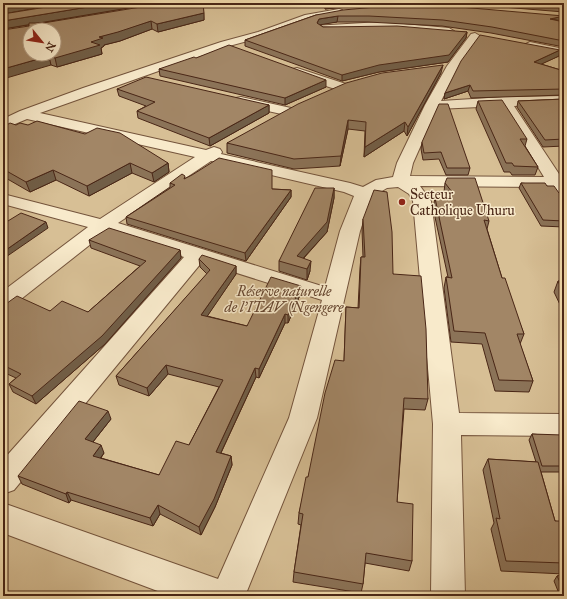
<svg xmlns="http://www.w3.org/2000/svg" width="567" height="599" font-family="'IM FELL Great Primer',serif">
<rect width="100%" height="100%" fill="#f4deaf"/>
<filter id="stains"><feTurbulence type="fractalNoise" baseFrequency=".005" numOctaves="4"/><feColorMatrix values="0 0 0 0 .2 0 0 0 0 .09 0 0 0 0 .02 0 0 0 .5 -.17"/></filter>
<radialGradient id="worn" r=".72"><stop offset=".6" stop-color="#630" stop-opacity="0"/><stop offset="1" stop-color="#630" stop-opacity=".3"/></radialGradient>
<path fill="#d7bf95" stroke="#907256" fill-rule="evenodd" d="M3 3H564V596H3ZM30 30H54V54H30Z"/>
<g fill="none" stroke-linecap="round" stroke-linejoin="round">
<g stroke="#74543c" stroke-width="2">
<g id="street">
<path d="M339 9 342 10 344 12 342 14 311 20 266 36 229 46 40 113 206 150 214 147 220 149 222 152 221 154 350 183 363 187 376 180 393 177 397 163 425 105 447 66 471 34 475 33 480 36 459 66 441 101 504 97 564 96V104L514 106 561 177H564V198L557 197 551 187 420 186 431 201 459 413 564 414V436L461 435 465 596H431L433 424 413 201 409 194 398 187 387 188 372 197 360 231 317 418 245 596H171L3 533V503L218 579 289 418 322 300 202 262 14 490 3 494V460L184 257 106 232 11 307 3 309V291L88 227 3 204V194L100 219 195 157 27 119 3 129V119L20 111 83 88 221 42 258 32 305 15ZM501 106 544 177 410 176 413 163 437 109ZM211 161 344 192 354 196 340 231 325 287 118 223Z"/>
<polygon points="381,22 449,28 454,31 449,34 381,28 313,32 308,29 313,26"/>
<polygon points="530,42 564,49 564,55 526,47 524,45"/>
<polygon points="297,68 346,84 347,87 346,90 341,91 293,75 291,72 293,69"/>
<polygon points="241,97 291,108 293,111 291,114 286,115 236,104 234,101 236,98"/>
</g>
</g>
<use href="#street" fill="#f8eacb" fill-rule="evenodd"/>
</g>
<g fill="#8b7358" stroke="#492616">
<polygon points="158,3 39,23 43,23 203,3 204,20 158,32 152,29 120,41 104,45 104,46 101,48 102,54 57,67 51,65 29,26 29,25 3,29 3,14"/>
<polygon points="327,3 392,3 370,4 325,9 326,4"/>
<polygon points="453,3 564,3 564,12"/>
<polygon points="316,15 564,16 563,21 564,22 564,47 491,33 442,26 368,22 337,22 319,24 323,27 467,32 466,38 448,62 379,72 342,81 245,46 245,40"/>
<polygon points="560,50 559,56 541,64 564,71 564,95 471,98 468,91 444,99 445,93"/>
<polygon points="159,69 326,87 285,105 160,76"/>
<polygon points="441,73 407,136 404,131 364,157 365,131 348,129 340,166 294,169 227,153 227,143"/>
<polygon points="117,89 269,105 269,113 210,146 138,118 137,111 146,106 119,96"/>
<polygon points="564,99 564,146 543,147 517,107 518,101"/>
<polygon points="478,101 527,139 525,146 538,167 535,175 512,175 510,172 504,172 476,109"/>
<polygon points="3,127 168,163 169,172 154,182 132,173 89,196 56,180 30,192 4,177 3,178"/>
<polygon points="422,142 470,168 468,175 446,175 439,159 423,160 421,149"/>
<polygon points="185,178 272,189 291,190 291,197 246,261 127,224 126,217 170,187 170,183"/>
<polygon points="445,183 489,221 487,229 502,278 524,334 520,344 533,381 529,392 495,391 482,344 451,342 444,288 446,277 448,277 433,208 435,198 436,199 438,192 444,192"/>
<polygon points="521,183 547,186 559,193 564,194 564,227 541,226 519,188"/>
<polygon points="334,188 334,198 327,232 304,258 310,271 307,280 279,271 279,261"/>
<polygon points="363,219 393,274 428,399 425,410 404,409 397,502 412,561 409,571 365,563 363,584 361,593 293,582 294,572 301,525 298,524 299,513 308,477 344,361 346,307 358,308 360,268 361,257 363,257 362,230"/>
<polygon points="89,240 180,250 181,258 105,344 36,404 13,392 9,384 16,378 3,372 3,306 50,311 88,312 140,266 91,248"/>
<polygon points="199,259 236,266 236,274 207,316 247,326 300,295 288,323 285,323 259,378 256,377 221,453 231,456 232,465 215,507 201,535 160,514 153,526 71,500 69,503 22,484 18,476 111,419 93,442 104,453 101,458 159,475 189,445 219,387 168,374 149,396 119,385 116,376 207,274 200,267"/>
<polygon points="558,281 564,282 564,313 554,292"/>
<polygon points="532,434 564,437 564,472 541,472 555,521 564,523 564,574 501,571 491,529 494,523 483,470 488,459 536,462 529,440"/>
<polygon points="564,575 564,596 560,596 554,581 557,576"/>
</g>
<g fill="#715e47" stroke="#492616">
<polygon points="19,3 64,3 3,14 3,6"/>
<polygon points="112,3 158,3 3,29 3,21"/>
<polygon points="331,3 370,3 370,4 325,9 326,4"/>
<polygon points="204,13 204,20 158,32 157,24"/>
<polygon points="338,16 337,22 319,25 317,23 319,19"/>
<polygon points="564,16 563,21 550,19"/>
<polygon points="151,21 152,29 120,41 104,45 104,46 101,48 102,54 57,67 55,58 91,42 99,37"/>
<polygon points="467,32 466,38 448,62 379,72 342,81 342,75"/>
<polygon points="560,50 559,56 533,68 534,62"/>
<polygon points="49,56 51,65 3,79 3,69"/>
<polygon points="443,65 441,73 407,136 408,127"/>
<polygon points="326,80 326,87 285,105 285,98"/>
<polygon points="470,85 468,91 444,99 445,93"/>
<polygon points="269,105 269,113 210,146 209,138"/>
<polygon points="348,120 348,129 340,166 341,156"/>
<polygon points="405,122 404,131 364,157 365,147"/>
<polygon points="130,163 132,173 89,196 87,186"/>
<polygon points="168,163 169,172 154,182 152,173"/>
<polygon points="53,170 56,180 30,192 26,182"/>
<polygon points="334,188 334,198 327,232 296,266 297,256"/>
<polygon points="291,190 291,197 246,261 245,253"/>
<polygon points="46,222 48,228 3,259 3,252"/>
<polygon points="180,250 181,258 105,344 36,404 32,396"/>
<polygon points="311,261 310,271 307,280 307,269"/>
<polygon points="236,266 236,274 202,324 201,315"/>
<polygon points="301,286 300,295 288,323 288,315"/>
<polygon points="285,314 285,323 259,378 259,369"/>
<polygon points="166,365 168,374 149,396 147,388"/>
<polygon points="255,368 256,377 217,461 216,452"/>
<polygon points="108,411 111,419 88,448 85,439"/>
<polygon points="101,445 104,453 96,464 93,456"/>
<polygon points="231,456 232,465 215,507 201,535 199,527"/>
<polygon points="67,492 71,500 69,503 66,494"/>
<polygon points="158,505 160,514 153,526 150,518"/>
</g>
<g fill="#a28666" stroke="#492616" fill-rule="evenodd">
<polygon points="3,3 19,3 3,6"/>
<polygon points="71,3 112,3 3,21 3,14"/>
<path d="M165 3H203L204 13 157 24 151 21 118 32 99 37 103 38 91 42 100 45 55 58 49 56 3 69V30L29 26V23H43ZM30 30H54V54H30Z"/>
<polygon points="519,3 564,3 564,7"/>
<polygon points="437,5 564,16 550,19 564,22 564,41 492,27 443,20 369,16 338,16 319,19 317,23 323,27 397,26 467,32 449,55 379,65 342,75 245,40 316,15 343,10 387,6"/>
<polygon points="480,35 560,50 534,62 564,71 564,89 473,91 470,85 445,93 461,61"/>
<polygon points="229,45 326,80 285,98 159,69 194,57 196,58"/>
<polygon points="443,65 408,127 405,122 365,147 366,122 348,120 341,156 294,159 227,143 298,104 346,83 382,73"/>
<polygon points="146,77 269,105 209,138 137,111 155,102 117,89"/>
<polygon points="564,99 564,139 545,140 518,101"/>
<polygon points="502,100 527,139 520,139 538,167 514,166 512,163 506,163 478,101"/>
<polygon points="439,104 448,104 470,168 447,168 441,152 424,153 422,142"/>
<polygon points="37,121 85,134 97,128 120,133 168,163 152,173 130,163 87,186 53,170 26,182 3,169 3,127 10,123 16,125 20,123 28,125"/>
<polygon points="219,158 272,170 272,189 291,190 245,253 126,217 175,185 170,183 182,174 185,176 184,179 192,175"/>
<polygon points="447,178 475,178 489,221 484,220 502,278 505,278 524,334 517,334 533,381 499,380 485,333 454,331 446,277 452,278 435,198 439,199 438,192 452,192 445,183"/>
<polygon points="521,183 545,183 547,186 554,186 559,193 564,194 564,221 543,220"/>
<polygon points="315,188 334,188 327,222 297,256 311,261 307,269 279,261"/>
<polygon points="374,190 387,192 392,232 393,274 421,276 426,329 428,399 404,398 397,502 413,504 412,561 366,553 363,584 294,572 303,514 299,513 306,477 308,477 325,393 335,360 344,361 346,307 359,308 361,257 365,257 363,219"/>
<polygon points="21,213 46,222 3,252 3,224"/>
<polygon points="109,228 180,250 102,336 32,396 9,384 21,374 3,365 3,306 17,296 50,311 62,301 88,312 146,261 89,240"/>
<polygon points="202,255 236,266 201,315 247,326 271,277 301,286 288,315 285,314 259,369 255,368 216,452 231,456 214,499 199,527 158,505 150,518 67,492 66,494 18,476 79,401 108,411 85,439 101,445 93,456 159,475 176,441 189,445 223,380 166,365 147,388 116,376 210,270 199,259"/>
<polygon points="558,281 564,282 564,294"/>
<polygon points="532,434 563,435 564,437 564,466 542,466"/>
<polygon points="488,459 538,462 555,521 564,521 564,563 506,561 496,518 500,519"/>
<polygon points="564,575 564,590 557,576"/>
</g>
<circle fill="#8f2418" stroke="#f8eacb" stroke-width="1.5" cx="402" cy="202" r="4"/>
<g text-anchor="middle" stroke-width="3" stroke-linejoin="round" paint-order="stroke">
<g font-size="14" fill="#492616" stroke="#f8eacb" text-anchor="start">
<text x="410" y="199">Secteur<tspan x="410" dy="16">Catholique Uhuru</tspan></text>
</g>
<g font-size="14" font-style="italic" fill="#65452f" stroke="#f8eacb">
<text x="284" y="296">Réserve naturelle<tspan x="284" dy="16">de l'ITAV (Ngengere</tspan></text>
</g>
</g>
<rect width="567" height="599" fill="none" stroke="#f4deaf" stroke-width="16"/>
<rect x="4" y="4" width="559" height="591" fill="none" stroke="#492616" stroke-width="2"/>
<rect x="8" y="8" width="551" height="583" fill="none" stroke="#492616"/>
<g transform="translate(42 42) rotate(120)"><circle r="19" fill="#f8eacb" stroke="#b29c83"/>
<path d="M0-3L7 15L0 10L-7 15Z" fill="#8f2418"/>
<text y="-6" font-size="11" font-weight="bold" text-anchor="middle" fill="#492616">N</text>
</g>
<rect width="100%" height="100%" filter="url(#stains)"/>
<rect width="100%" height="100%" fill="url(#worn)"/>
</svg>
